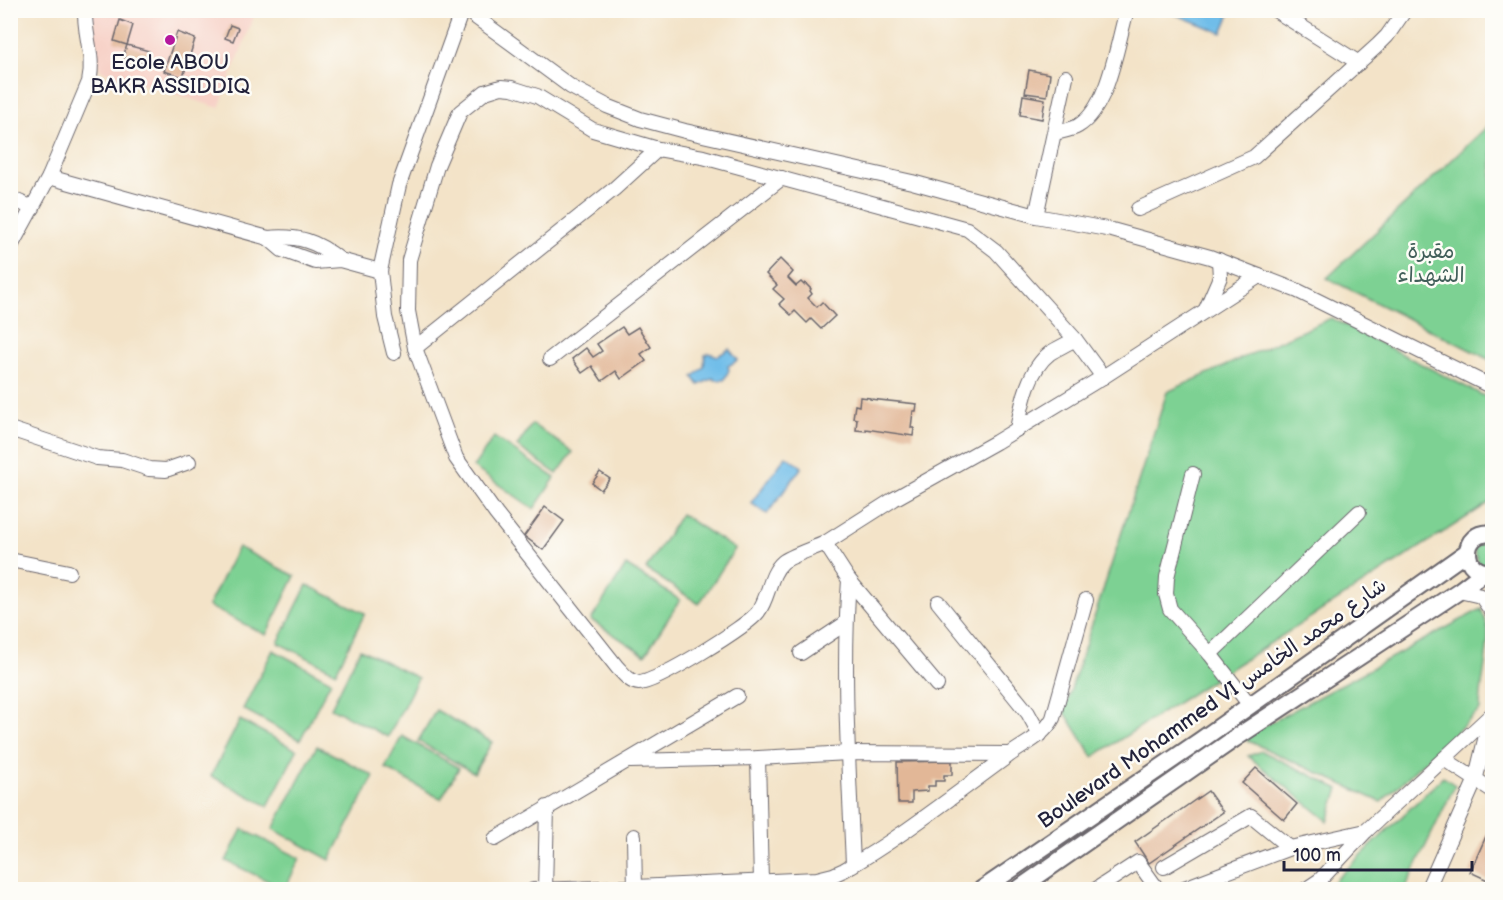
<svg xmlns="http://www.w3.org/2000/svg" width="1503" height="900" font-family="'Balsamiq Sans','Playpen Sans Arabic',sans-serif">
<rect width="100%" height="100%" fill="#fdfcf7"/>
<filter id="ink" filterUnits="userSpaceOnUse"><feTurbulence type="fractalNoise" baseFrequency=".0167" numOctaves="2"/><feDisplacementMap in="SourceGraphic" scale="12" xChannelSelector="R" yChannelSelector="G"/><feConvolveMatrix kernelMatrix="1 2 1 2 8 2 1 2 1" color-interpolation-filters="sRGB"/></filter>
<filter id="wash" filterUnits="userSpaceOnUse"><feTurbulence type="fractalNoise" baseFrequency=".008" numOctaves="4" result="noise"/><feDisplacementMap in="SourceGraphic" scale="24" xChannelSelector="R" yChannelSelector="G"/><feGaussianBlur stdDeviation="1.35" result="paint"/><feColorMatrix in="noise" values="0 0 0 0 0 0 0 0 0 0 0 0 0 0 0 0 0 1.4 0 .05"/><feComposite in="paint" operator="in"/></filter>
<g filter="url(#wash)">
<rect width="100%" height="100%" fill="#f3e3c8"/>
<polygon fill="#f7d1c7" points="92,11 256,11 219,108 100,70"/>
<g fill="#7dd193" stroke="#507a67" stroke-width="1.5">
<polygon points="1492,122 1492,361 1327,278"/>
<polygon points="1331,318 1492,400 1492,501 1093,757 1064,711 1167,392"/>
<polygon points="532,424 573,452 557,474 517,446"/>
<polygon points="494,437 555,478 534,509 473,467"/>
<polygon points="681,514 735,549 699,604 646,569"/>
<polygon points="1492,539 1492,567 1479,565 1474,549 1476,545"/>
<polygon points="238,547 295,576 266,635 208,606"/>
<polygon points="626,565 680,600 645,655 591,620"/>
<polygon points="307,585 365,613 336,672 278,643"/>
<path d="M1481 609C1484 617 1488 625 1488 633 1488 659 1480 684 1480 710L1381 802 1242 738Z"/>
<polygon points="360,649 418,678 388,737 331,708"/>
<polygon points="273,650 331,681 300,740 243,709"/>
<polygon points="436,710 492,742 474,773 418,741"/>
<polygon points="240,720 297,750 268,806 211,776"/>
<polygon points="402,736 459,768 441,799 385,768"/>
<polygon points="317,746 374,776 330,860 273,829"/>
<polygon points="1262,751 1339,789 1328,821 1248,756"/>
<polygon points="1443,777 1455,785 1405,889 1326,889"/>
<polygon points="242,829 300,858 285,889 226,861"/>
</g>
<g fill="#6fbde9" stroke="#487092" stroke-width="1.5">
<polygon points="1167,11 1231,10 1231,11 1222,33"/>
<polygon points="729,349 738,360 728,366 729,370 724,380 715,380 713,378 699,385 693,377 704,367 705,355 709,353 718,356"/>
<polygon points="786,456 802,467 767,514 751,503"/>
</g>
<g id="blocks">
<g fill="#e2b797">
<polygon points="120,20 133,25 127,45 114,41"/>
<polygon points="230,25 238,28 233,41 225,38"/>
<polygon points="177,32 195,39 183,77 164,71"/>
<polygon points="127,45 149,51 146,64 123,57"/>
<polygon points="1029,70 1050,74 1047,96 1025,93"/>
<polygon points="1023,95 1045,99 1042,119 1020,115"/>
<polygon points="780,259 793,272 788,278 796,286 801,282 804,285 805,283 811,289 810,291 812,294 808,298 817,307 822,302 835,316 821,329 811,319 807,323 795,311 791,315 779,304 784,299 773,289 777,285 766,274"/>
<polygon points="622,327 627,334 638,327 651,347 641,354 646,361 621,379 616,371 602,381 592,366 582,373 572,359 586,348 593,357 602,351 597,344"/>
<polygon points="860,397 870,398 870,399 917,404 916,411 913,411 911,428 914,428 913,436 866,429 866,431 856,430 857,419 853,418 855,405 859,406"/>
<polygon points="600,472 610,479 601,490 592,483"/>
<polygon points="545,507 564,521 543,550 524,536"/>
<polygon points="952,761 952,775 944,775 944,781 935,781 935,786 928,786 928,791 912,792 912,803 898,803 897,762"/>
<polygon points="1256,768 1297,804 1284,820 1242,783"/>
<polygon points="1208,791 1223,812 1149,863 1135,842"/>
<polygon points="1492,823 1492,882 1470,872"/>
</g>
</g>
</g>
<g filter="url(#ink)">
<use href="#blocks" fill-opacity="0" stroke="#6b666c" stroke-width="1.5"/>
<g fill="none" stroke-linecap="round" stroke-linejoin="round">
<g stroke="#6b666c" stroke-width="16">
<g id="minor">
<polyline points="466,10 571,87 607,106 640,119 685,131 912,182 1036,216 1112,230 1210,257 1298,291 1492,387"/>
<polyline points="1275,10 1359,63"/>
<path d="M1055 133C1062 131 1071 130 1078 126 1109 108 1117 43 1127 10"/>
<path d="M49 177 89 82C95 57 84 35 85 10"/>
<polyline points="10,198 33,208"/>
<polyline points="1138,209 1254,157 1378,45 1387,36 1405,10"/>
<polyline points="1036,216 1066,77"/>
<polyline points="268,238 282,250 315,262 340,260 380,271"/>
<path d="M10 248 49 177 268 238C298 235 317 241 340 260"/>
<polyline points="1206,309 1220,277 1219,260"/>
<polyline points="415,348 614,189 658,149"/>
<polyline points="394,353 385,317 380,271 399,185 462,10"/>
<polyline points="550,359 782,178"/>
<polyline points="10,429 97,458 122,460 149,469 166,470 189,462"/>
<path d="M1017 429C1022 404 1028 370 1050 353 1058 348 1067 344 1075 339L1103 377"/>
<polyline points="1193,474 1167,577 1166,594 1170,609 1210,654 1249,704"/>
<path d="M825 543C815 548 790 556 783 562 769 574 769 598 758 612 748 626 656 683 639 683 629 682 624 674 617 667L496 514 456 458 415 348 408 311 409 260 437 166 460 112 485 92 501 87 512 88 537 96 593 130 658 149 703 157 967 229 996 251 1075 339"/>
<polyline points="10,560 69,572"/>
<path d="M849 580C842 674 849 770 853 864"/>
<polyline points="1459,591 1481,596 1492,612"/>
<polyline points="938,602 1028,713 1040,735"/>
<polyline points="801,653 846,623"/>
<polyline points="1210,654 1359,512"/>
<polyline points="937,685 849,580 825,543 894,499 996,442 1103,377 1259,276"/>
<polyline points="758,758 761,882"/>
<polyline points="1444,759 1492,790"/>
<polyline points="630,761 758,758 848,753 1010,754"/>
<polyline points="634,836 635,890"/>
<polyline points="495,839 737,696"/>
<polyline points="1164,867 1251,816 1290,848"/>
<path d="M533 890 635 887 817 879 833 875 844 870C902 837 954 795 1008 756 1025 743 1043 737 1053 718L1086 600"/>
<polyline points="545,890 547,807"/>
<polyline points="1095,890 1138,862 1158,890"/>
<polyline points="1179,890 1290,848 1366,831"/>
<polyline points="1305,890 1320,880 1366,831 1491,715"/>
<polyline points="1427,890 1475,781 1491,715"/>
</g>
</g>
<g stroke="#6b666c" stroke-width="20">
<g id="major">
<path d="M1492 572C1460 576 1460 529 1492 534"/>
<polyline points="981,890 1201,740 1467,552"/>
<polyline points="1017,890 1234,739 1459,591 1484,572"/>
</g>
</g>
<use href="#minor" stroke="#fff" stroke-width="14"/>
<use href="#major" stroke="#fff" stroke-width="16"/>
</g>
</g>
<circle fill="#b5179e" stroke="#fdfcf7" stroke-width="2" cx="170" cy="40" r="6"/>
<g text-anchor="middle" stroke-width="5" stroke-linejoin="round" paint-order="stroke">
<g font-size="21" fill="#22223b" stroke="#fdfcf7">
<text x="170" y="69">Ecole ABOU<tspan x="170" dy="24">BAKR ASSIDDIQ</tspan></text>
</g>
<g font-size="21" fill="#425f5a" stroke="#fdfcf7">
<text x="1431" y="258">مقبرة<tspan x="1431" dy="24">الشهداء</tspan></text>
</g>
<g font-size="21" fill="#22223b" stroke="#fdfcf7">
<text transform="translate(1212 703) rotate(-35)" y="7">Boulevard Mohammed VI شارع محمد الخامس</text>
</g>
</g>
<rect width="1503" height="900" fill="none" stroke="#fdfcf7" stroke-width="36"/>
<path d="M1284 861v9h188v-9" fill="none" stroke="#22223b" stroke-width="3"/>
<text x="1293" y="861" font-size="18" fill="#22223b" stroke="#fdfcf7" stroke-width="4.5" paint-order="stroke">100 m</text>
</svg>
